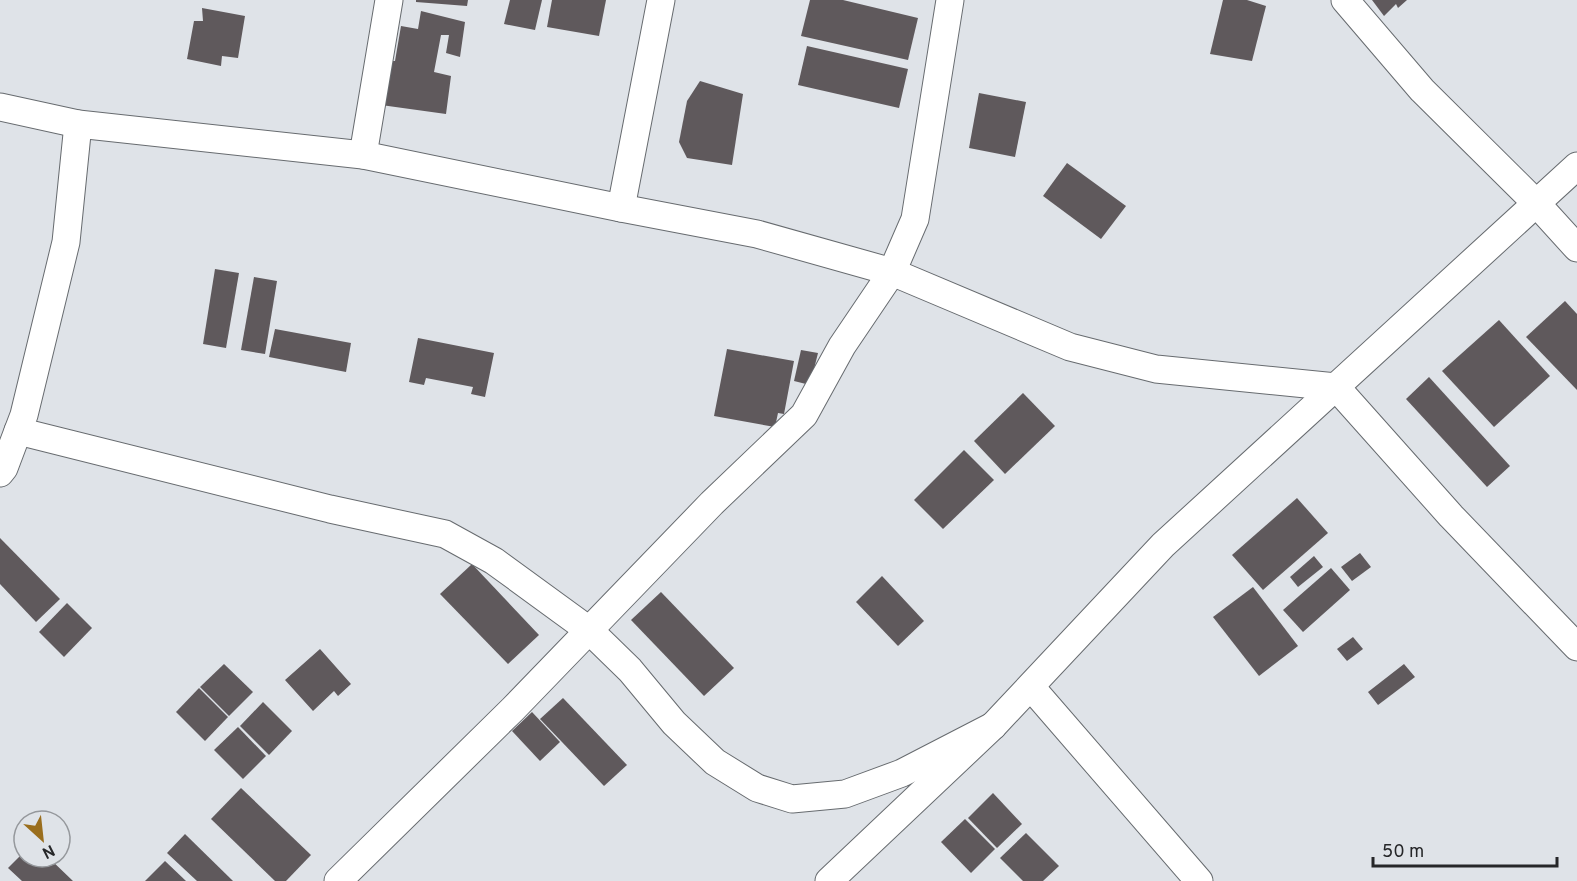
<svg xmlns="http://www.w3.org/2000/svg" width="1577" height="881" font-family="Overpass,sans-serif">
<rect width="100%" height="100%" fill="#dfe3e8"/>
<g fill="#5f595c">
<polygon points="416,0 468,0 467,6 416,2"/>
<polygon points="510,0 542,0 535,30 504,24"/>
<polygon points="552,0 606,0 599,36 547,27"/>
<polygon points="810,0 843,0 918,18 908,60 801,36"/>
<polygon points="1223,0 1247,0 1266,6 1252,61 1210,54"/>
<polygon points="1372,0 1407,0 1398,8 1396,4 1384,16"/>
<polygon points="202,8 245,16 238,58 222,56 221,66 187,59 194,21 203,21"/>
<polygon points="421,11 465,22 460,57 446,53 449,35 441,35 434,72 451,76 446,114 381,105 388,61 395,61 401,26 418,29"/>
<polygon points="807,46 908,69 899,108 798,85"/>
<polygon points="700,81 743,94 732,165 687,158 679,142 687,101"/>
<polygon points="979,93 1026,102 1015,157 969,148"/>
<polygon points="1067,163 1126,206 1101,239 1043,196"/>
<polygon points="215,269 239,273 226,348 203,344"/>
<polygon points="254,277 277,281 265,354 241,350"/>
<polygon points="1565,301 1577,314 1577,390 1526,337"/>
<polygon points="1499,320 1550,376 1494,427 1442,371"/>
<polygon points="275,329 351,343 346,372 269,357"/>
<polygon points="418,338 494,353 485,397 471,394 473,387 426,378 424,385 409,382"/>
<polygon points="727,349 794,361 784,414 778,413 775,427 714,416"/>
<polygon points="801,350 818,353 810,385 794,381"/>
<polygon points="1429,377 1510,466 1487,487 1406,399"/>
<polygon points="1023,393 1055,426 1005,474 974,441"/>
<polygon points="964,450 994,480 943,529 914,500"/>
<polygon points="1297,498 1328,533 1263,590 1232,555"/>
<polygon points="0,538 60,599 36,622 0,584"/>
<polygon points="1360,553 1371,567 1352,581 1341,567"/>
<polygon points="1314,556 1323,567 1298,587 1290,577"/>
<polygon points="472,564 539,635 508,664 440,594"/>
<polygon points="1331,568 1350,590 1303,632 1283,610"/>
<polygon points="882,576 924,621 898,646 856,602"/>
<polygon points="1253,587 1298,646 1259,676 1213,617"/>
<polygon points="661,592 734,668 704,696 631,620"/>
<polygon points="67,603 92,628 64,657 39,632"/>
<polygon points="1353,637 1363,649 1347,661 1337,649"/>
<polygon points="320,649 351,684 338,696 334,691 313,711 285,680"/>
<polygon points="224,664 253,692 229,716 200,687"/>
<polygon points="1404,664 1415,677 1378,705 1368,692"/>
<polygon points="199,688 228,717 205,741 176,712"/>
<polygon points="563,698 627,765 604,786 540,719"/>
<polygon points="263,702 292,731 269,755 240,726"/>
<polygon points="532,712 560,742 540,761 512,731"/>
<polygon points="238,727 266,756 243,779 214,750"/>
<polygon points="241,788 311,855 286,881 275,881 211,819"/>
<polygon points="993,793 1022,824 997,848 968,818"/>
<polygon points="965,819 995,849 971,873 941,842"/>
<polygon points="1026,833 1059,866 1043,881 1023,881 1000,858"/>
<polygon points="185,834 233,881 197,881 167,853"/>
<polygon points="24,852 24,857 48,857 73,881 22,881 8,868"/>
<polygon points="165,861 186,881 145,881"/>
</g>
<g fill="none" stroke-linecap="round" stroke-linejoin="round">
<g stroke="#676b6f" stroke-width="29">
<g id="street">
<polyline points="1345,0 1422,90 1537,204 1577,248"/>
<polyline points="0,107 78,124 363,155 621,208 757,234 892,272 1070,347 1156,369 1336,387 1451,516 1577,647"/>
<polyline points="363,155 389,0"/>
<polyline points="621,208 661,0"/>
<polyline points="18,431 330,509 445,534 494,561 590,631 630,670 674,723 715,762 757,788 792,799 845,794 902,773 993,726"/>
<polyline points="0,473 4,468 24,415 66,242 78,124"/>
<polyline points="1031,687 1199,881"/>
<polyline points="338,881 513,709 712,503 804,415 842,346 892,272 915,219 950,0"/>
<polyline points="829,881 993,726 1163,545 1577,166"/>
</g>
</g>
<use href="#street" stroke="#fff" stroke-width="27"/>
</g>
<g transform="translate(42 839) rotate(153)"><circle r="28" fill="#dfe3e8" stroke="#95989c" stroke-width="1.5"/>
<path d="M0-4.5L10 22L0 15L-10 22Z" fill="#9a6e1d"/>
<text y="-9" font-size="16" font-weight="bold" text-anchor="middle" fill="#262729">N</text>
</g>
<path d="M1373 857v9h184v-9" fill="none" stroke="#262729" stroke-width="3"/>
<text x="1382" y="857" font-size="18" fill="#262729" stroke="#dfe3e8" stroke-width="4.5" paint-order="stroke">50 m</text>
</svg>
